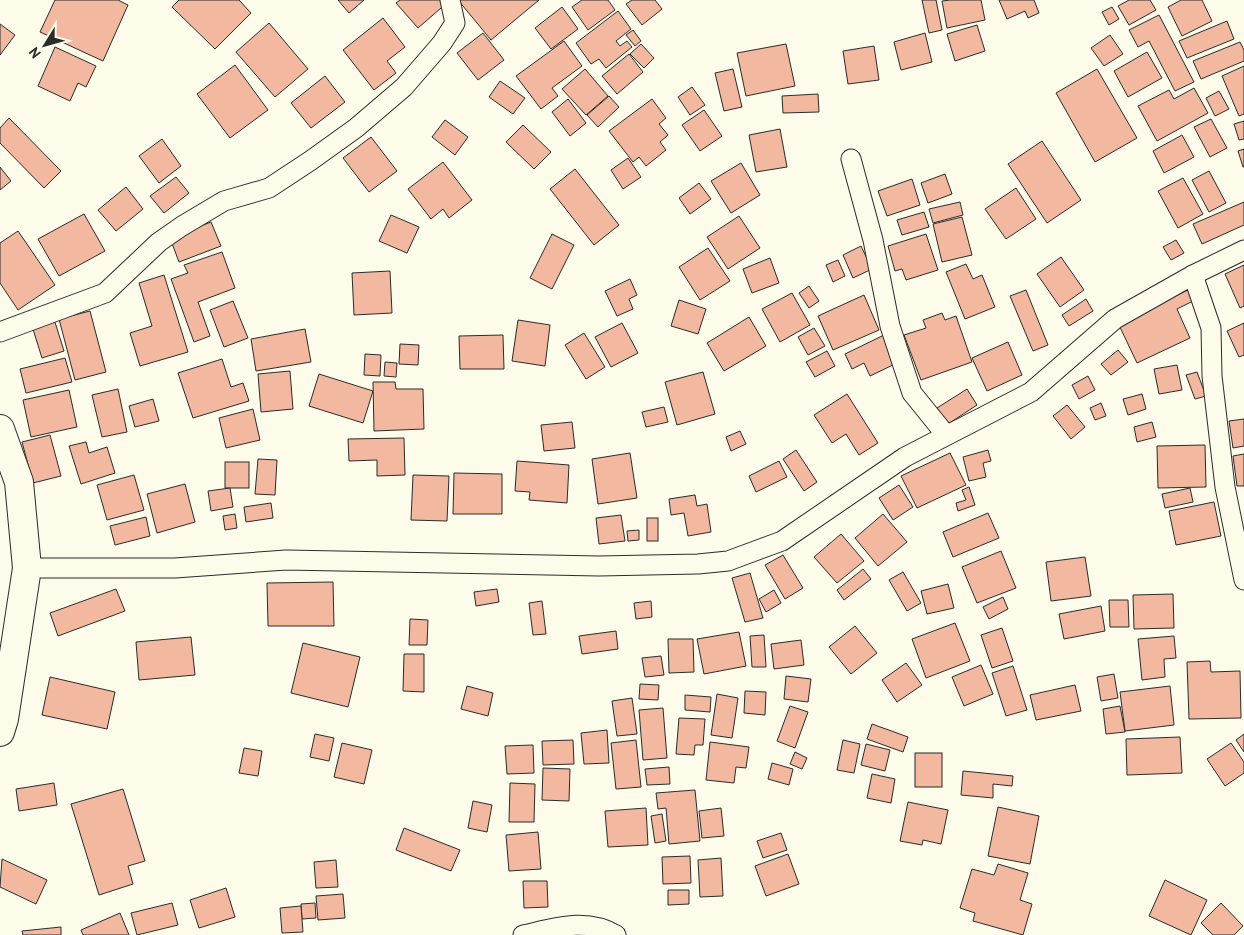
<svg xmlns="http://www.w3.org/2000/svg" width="1244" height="935" font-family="'PT Sans',sans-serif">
<rect width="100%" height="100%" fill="#fdfbea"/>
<g fill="#f2b8a0" stroke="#2b2b2b">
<polygon points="55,0 118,0 128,5 103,61 40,32"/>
<polygon points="179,0 239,0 251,13 215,49 172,7"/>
<polygon points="338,0 364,0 349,13"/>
<polygon points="400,0 446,0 448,2 418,28 396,3"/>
<polygon points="458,0 539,0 491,40"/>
<polygon points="582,0 608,0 615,10 588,30 572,7"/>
<polygon points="632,0 655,0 662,9 642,25 626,4"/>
<polygon points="922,0 936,0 942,30 929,33"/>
<polygon points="950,0 981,0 985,20 947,28 942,1"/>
<polygon points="999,0 1034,0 1039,13 1028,18 1025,11 1007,19"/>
<polygon points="1129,0 1150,0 1156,10 1129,25 1118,6"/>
<polygon points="1181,0 1202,0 1212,21 1182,36 1168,7"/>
<polygon points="562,7 578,29 551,49 535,28"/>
<polygon points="1112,7 1119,19 1109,25 1102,12"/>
<polygon points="618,11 631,29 616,41 620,46 627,41 632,47 606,68 599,59 591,64 576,43"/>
<polygon points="1159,15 1194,82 1175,91 1149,41 1138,47 1129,30"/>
<polygon points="383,18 405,47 387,61 396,73 374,90 343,50"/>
<polygon points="1227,21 1234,39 1187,58 1179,41"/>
<polygon points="269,23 308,69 275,97 236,52"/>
<polygon points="0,24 15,35 0,55"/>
<polygon points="977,25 985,51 955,61 947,34"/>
<polygon points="633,30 641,41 635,46 626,35"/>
<polygon points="483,33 504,60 478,80 457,53"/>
<polygon points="925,33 932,62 901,70 894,42"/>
<polygon points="1110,35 1123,54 1104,66 1091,48"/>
<polygon points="564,41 582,66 552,88 558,96 541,109 516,76"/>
<polygon points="1240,42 1244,50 1244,61 1201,79 1193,61"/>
<polygon points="641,44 654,58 644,68 630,54"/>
<polygon points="786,44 795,86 746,96 737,53"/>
<polygon points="874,46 879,80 848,84 843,51"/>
<polygon points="55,47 96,66 86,87 78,83 70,101 38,86"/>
<polygon points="1147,52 1162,78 1128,97 1114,71"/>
<polygon points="629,54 643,72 617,94 602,76"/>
<polygon points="235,65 268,110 230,138 197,94"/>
<polygon points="1244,66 1244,114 1239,116 1222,76"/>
<polygon points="585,69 608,96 586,115 562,89"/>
<polygon points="733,69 742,107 724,111 715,73"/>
<polygon points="1097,69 1137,138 1095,162 1056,93"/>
<polygon points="325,76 345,102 311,128 291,103"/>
<polygon points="500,81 525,98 513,114 489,97"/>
<polygon points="692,87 705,105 690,115 678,97"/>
<polygon points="1194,88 1208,113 1157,141 1138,106 1169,90 1174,99"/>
<polygon points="1219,91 1229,109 1215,116 1206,98"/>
<polygon points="818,94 819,112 783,113 782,96"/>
<polygon points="609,96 619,107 598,127 587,115"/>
<polygon points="568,99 586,123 570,136 552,112"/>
<polygon points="652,99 666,118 659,124 668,135 660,142 666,150 646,166 639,157 633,162 609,131"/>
<polygon points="704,110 722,136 700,151 682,125"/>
<polygon points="9,118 61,171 44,188 0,143 0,128"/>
<polygon points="1211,119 1227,148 1210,157 1194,127"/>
<polygon points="445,120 468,137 455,155 432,137"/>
<polygon points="1244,121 1244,139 1239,140 1234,124"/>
<polygon points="523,125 551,152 534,169 506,142"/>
<polygon points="780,129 787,167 756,172 749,135"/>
<polygon points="1182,135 1194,157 1164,173 1153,151"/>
<polygon points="371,137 397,171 369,192 343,158"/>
<polygon points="162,139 181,166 159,183 139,156"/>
<polygon points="1042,141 1081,200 1047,223 1008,164"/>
<polygon points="1244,149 1244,167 1243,167 1238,151"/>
<polygon points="628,158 641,177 623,189 611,170"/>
<polygon points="443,162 472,200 449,218 443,209 431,219 408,189"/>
<polygon points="741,163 760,195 731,213 711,181"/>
<polygon points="0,167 11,181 0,190"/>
<polygon points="575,169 619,225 594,245 550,189"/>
<polygon points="1209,171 1226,203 1209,212 1192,180"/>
<polygon points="945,174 952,194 928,203 921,183"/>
<polygon points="176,177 189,193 164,213 150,196"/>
<polygon points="1183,178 1203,214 1178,228 1158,191"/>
<polygon points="912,179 920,205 887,216 878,191"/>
<polygon points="699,183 711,199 690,214 679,198"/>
<polygon points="126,187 143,209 116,231 98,210"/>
<polygon points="1016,188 1036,219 1006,239 985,209"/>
<polygon points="960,202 963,215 933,223 929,209"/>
<polygon points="1244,202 1244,225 1202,244 1193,224"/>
<polygon points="924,212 929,227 902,235 897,220"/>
<polygon points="84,214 105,251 59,276 38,239"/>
<polygon points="391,215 419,227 407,253 379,241"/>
<polygon points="739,216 760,248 728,269 707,237"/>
<polygon points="962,217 972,255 942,262 933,224"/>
<polygon points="211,222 221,246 179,262 170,238"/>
<polygon points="18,231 55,285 18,310 0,283 0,243"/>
<polygon points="552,234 574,245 552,289 530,278"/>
<polygon points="926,234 938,270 906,280 902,269 895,271 888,246"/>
<polygon points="1176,240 1184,253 1171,260 1163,247"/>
<polygon points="861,246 872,269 853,278 843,255"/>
<polygon points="708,248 730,281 700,300 679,267"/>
<polygon points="222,252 235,288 198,302 210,336 194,342 171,279 188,273 184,265"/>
<polygon points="1061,257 1084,290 1060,307 1037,274"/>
<polygon points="770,258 779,283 752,293 743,269"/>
<polygon points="838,260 845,276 833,282 826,265"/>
<polygon points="966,264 973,279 982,275 995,307 965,319 946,272"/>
<polygon points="1244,265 1244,306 1240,308 1225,274"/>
<polygon points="390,271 392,313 354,315 352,273"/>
<polygon points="164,275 188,352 140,366 130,333 152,326 139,283"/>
<polygon points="630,279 637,295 629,299 633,309 617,316 605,291"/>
<polygon points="809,286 819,301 809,308 799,293"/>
<polygon points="1026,290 1048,345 1033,351 1010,296"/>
<polygon points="1188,290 1193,301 1177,309 1190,338 1137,363 1118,323"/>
<polygon points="792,293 810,325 780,342 762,309"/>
<polygon points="864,295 879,330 833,350 818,316"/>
<polygon points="1086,299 1093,311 1069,326 1062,315"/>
<polygon points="679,300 706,309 698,334 671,326"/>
<polygon points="233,301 248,338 224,347 210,310"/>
<polygon points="90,311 106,372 75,380 59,319"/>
<polygon points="942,313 945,320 956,316 972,362 921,380 904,335 926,328 923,320"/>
<polygon points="749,317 766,346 724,371 707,343"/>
<polygon points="54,319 64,351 42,358 32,326"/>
<polygon points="518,320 550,325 545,366 512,361"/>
<polygon points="622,323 638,353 611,367 595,337"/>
<polygon points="1244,323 1244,355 1239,357 1227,331"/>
<polygon points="814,328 825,346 808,355 798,337"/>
<polygon points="305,329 311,362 256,371 251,339"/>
<polygon points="584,333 605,367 586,379 565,345"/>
<polygon points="503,335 504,369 460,369 459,336"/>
<polygon points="884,335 897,363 870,376 864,363 852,369 845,354"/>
<polygon points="1008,342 1022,375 987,391 972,358"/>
<polygon points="400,344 419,345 418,365 399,364"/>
<polygon points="1118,350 1128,362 1111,375 1101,364"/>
<polygon points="827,351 835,366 815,377 806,362"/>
<polygon points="365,354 381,355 380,376 364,375"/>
<polygon points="65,358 72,382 26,393 20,369"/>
<polygon points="222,359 231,387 243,383 249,401 193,418 178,373"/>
<polygon points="385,362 397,363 396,377 384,376"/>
<polygon points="1177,365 1182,390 1159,394 1154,369"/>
<polygon points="290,371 293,409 261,412 258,374"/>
<polygon points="703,372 715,414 677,425 665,382"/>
<polygon points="1197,372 1206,396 1195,399 1186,375"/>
<polygon points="319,374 373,391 363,423 309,406"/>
<polygon points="1088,376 1095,390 1079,399 1072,385"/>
<polygon points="373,382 395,382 396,389 423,389 424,429 374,431"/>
<polygon points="118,389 127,432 102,437 92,395"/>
<polygon points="967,389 977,405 948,424 937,408"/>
<polygon points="69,390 77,427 31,437 23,400"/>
<polygon points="847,394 878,443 859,455 846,434 832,443 814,415"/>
<polygon points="1142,394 1146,409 1128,415 1123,399"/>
<polygon points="153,399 159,421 135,427 129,406"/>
<polygon points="1101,403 1106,416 1095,420 1090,408"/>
<polygon points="1067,405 1085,427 1071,439 1053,416"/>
<polygon points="664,407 668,422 646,427 642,412"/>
<polygon points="253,409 260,440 226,448 219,418"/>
<polygon points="1244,419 1244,446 1233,448 1229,421"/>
<polygon points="572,422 575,448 544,451 541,425"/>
<polygon points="1152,422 1156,437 1137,442 1134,427"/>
<polygon points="740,431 746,444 731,451 726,437"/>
<polygon points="50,435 61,476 33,483 22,442"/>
<polygon points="404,438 405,475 377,476 377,460 349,461 348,439"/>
<polygon points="86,442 89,453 107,447 115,473 81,484 69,446"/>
<polygon points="1205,445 1206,487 1158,488 1157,446"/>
<polygon points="796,450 817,482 804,491 783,459"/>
<polygon points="988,450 991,461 983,463 986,477 969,481 963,457"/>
<polygon points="630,453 637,498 598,504 592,459"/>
<polygon points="950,453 966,485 917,508 901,476"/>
<polygon points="1244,454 1244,486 1237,486 1233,456"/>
<polygon points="258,459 277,460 275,495 255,494"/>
<polygon points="517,461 569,465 567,503 529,500 530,492 515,491"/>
<polygon points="779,461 787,477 756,492 749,476"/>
<rect x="225" y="462" width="24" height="26"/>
<polygon points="454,473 502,474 502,514 453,514"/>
<polygon points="134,475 144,510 107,520 97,485"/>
<polygon points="413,475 449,476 447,521 411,520"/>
<polygon points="185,484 195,522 157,533 147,494"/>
<polygon points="899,485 913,507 893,520 879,498"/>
<polygon points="969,487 975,505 958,511 956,503 966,500 962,490"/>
<polygon points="230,488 233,507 211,511 208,491"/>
<polygon points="1190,488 1193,502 1165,508 1162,494"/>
<polygon points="695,495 697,506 707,504 711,532 688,536 684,513 671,515 669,499"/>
<polygon points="1214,502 1221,536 1176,545 1169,511"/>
<polygon points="271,503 273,518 246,522 244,507"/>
<polygon points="988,513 999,538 953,557 943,532"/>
<polygon points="235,514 237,528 225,530 223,516"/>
<polygon points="883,514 907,542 878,566 855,538"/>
<polygon points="621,515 625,541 599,544 596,518"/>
<polygon points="146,517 150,536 115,545 110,526"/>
<rect x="647" y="518" width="11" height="23"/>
<polygon points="639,530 639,540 628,541 627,531"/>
<polygon points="841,534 864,561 837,583 814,557"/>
<polygon points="1001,551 1016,588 977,603 962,567"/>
<polygon points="783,555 803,588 785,599 765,565"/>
<polygon points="1085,557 1091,596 1051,601 1046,562"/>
<polygon points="863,569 871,579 844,600 837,590"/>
<polygon points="903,572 921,603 907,611 889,580"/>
<polygon points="750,573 763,618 745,622 732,578"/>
<polygon points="333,582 334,626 268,626 267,583"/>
<polygon points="948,584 954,608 927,614 921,591"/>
<polygon points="116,589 125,611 58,636 50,613"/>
<polygon points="497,589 499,602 476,606 474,592"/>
<polygon points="774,590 781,603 766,612 759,599"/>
<polygon points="1173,594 1174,628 1134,629 1133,595"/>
<polygon points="1003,597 1008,609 989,619 983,607"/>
<polygon points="1109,600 1128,600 1129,627 1110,627"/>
<polygon points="542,601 546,634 533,635 529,603"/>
<polygon points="651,601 652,617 636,619 634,603"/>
<polygon points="1101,606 1105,631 1064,639 1059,614"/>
<polygon points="410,619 428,620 427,645 409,645"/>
<polygon points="955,623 970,661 926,678 912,639"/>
<polygon points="855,626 877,653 851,674 829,647"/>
<polygon points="1002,628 1013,661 992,668 981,635"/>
<polygon points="616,631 618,649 582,654 579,636"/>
<polygon points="739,632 746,666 704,674 697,639"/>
<polygon points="764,635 766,667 752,667 750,636"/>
<polygon points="1174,636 1176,658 1164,659 1165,677 1142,680 1138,639"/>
<polygon points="191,637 195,675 139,680 136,642"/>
<polygon points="668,639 693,639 694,672 669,673"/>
<polygon points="801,640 804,665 774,669 771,644"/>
<polygon points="303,643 360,657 348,707 291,693"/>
<polygon points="404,654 424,654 424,692 403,691"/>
<polygon points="661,656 664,675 645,677 642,658"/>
<polygon points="1210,661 1211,672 1240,671 1241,718 1189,719 1187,662"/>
<polygon points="906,663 922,685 897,702 882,680"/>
<polygon points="981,665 993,694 964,706 952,677"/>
<polygon points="1013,666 1027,710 1006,716 992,673"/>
<polygon points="1114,674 1118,698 1101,701 1097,677"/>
<polygon points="786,676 811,679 808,702 784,699"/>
<polygon points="50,677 115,692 107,729 42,715"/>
<polygon points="640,684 659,685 658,700 639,699"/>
<polygon points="1075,685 1081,711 1036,720 1030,695"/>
<polygon points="467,686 493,693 488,716 461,709"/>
<polygon points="1170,686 1174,725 1125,731 1120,692"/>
<polygon points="745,691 766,692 765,715 744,713"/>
<polygon points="717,694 738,698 732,738 711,735"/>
<polygon points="685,695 711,697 710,712 685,710"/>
<polygon points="632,698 637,734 617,736 612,701"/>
<polygon points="790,706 808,712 795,748 777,741"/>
<polygon points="1120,706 1125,732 1106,734 1103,709"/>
<polygon points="663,708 667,758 643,760 639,710"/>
<polygon points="679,718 705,719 703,745 695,745 694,755 676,754"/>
<polygon points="872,724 908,737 903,752 867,739"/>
<polygon points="607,730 609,763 584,764 581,733"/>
<polygon points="315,734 334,738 329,761 310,757"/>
<polygon points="1244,734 1244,752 1236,740"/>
<polygon points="1180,737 1182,773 1127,775 1126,739"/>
<polygon points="573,740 574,764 543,765 542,741"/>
<polygon points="636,740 641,787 616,789 611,743"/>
<polygon points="843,740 860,744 854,773 837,770"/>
<polygon points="710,742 749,747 746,768 736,767 734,783 706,780"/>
<polygon points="342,743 372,750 364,784 334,777"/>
<polygon points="1231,743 1244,762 1244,773 1225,786 1207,759"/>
<polygon points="866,744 890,750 885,771 861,765"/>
<polygon points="533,745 534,773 507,774 505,746"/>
<polygon points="244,748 262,751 258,776 239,773"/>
<polygon points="795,752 807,758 802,769 790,764"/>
<rect x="915" y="753" width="27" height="34"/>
<polygon points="772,763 793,769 789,785 768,779"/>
<polygon points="669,767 670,784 647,785 645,769"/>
<polygon points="543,768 570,769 569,801 542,800"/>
<polygon points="963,771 1013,776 1012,786 993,784 993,798 961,795"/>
<polygon points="872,774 895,779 891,803 867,798"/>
<polygon points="54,783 57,805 19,811 16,789"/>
<polygon points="510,783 535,784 534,822 509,822"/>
<polygon points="123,789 145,861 128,866 133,884 99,895 71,804"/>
<polygon points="695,790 700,841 669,844 666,808 658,809 656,793"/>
<polygon points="473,801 492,805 487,832 468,828"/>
<polygon points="908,802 948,810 941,844 923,840 922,845 900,841"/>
<polygon points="998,807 1039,816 1030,864 988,856"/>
<polygon points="646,808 648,845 608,847 605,811"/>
<polygon points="721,808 724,836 702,838 699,811"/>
<polygon points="662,814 666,841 655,843 651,816"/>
<polygon points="404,828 460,850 451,871 396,850"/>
<polygon points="538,832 541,869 509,871 506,835"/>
<polygon points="781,833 787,850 763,858 757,841"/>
<polygon points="788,854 799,884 766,896 755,866"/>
<polygon points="690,856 691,883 663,884 662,857"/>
<polygon points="721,858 723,896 700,897 698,860"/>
<polygon points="2,859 47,880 36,904 0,887"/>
<polygon points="336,860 338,887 316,888 314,862"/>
<polygon points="998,864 1028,873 1020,900 1032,904 1023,935 973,921 975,913 960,908 972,869 994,875"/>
<polygon points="1165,880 1207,900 1191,935 1149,916"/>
<polygon points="523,881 547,881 548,907 524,908"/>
<polygon points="226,888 235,917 199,928 190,900"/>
<polygon points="668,890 689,890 689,904 668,905"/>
<polygon points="343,894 345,918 318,920 316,896"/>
<polygon points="172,903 178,925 137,935 131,913"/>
<polygon points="315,903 316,918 302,919 301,904"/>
<polygon points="1221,903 1243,926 1234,935 1213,935 1201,923"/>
<polygon points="301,906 303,932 282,933 280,908"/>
<polygon points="120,913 129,935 83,935 81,930"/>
<polygon points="61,927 61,935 23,935 22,931"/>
</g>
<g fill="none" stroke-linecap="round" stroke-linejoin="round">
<g stroke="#2b2b2b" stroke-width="21">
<g id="street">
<polyline points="851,159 873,240 890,326 912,393 946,435"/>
<polyline points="1193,275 1211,328 1212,376 1225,487 1244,580"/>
<polyline points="0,332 105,293 159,242 182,226 224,201 269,188 310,161 356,128 404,87 442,43 455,23 450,0"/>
<polyline points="27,568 175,568 286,560 599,566 698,564 728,561 782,541 905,457 1031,392 1115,319 1193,275 1244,250"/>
<path d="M523 935C555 928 586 917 616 935"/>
</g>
</g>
<g stroke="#2b2b2b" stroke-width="30">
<polyline id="secondary" points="0,429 19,482 27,568 4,719 0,732"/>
</g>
<use href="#street" stroke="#fdfbea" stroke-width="19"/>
<use href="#secondary" stroke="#fdfbea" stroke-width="28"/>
</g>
<g transform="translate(45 45) rotate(233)" stroke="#fdfbea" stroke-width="4" paint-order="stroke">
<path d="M0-4L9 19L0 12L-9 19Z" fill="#2b2b2b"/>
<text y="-8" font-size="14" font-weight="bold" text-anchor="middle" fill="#2b2b2b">N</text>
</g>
</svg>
